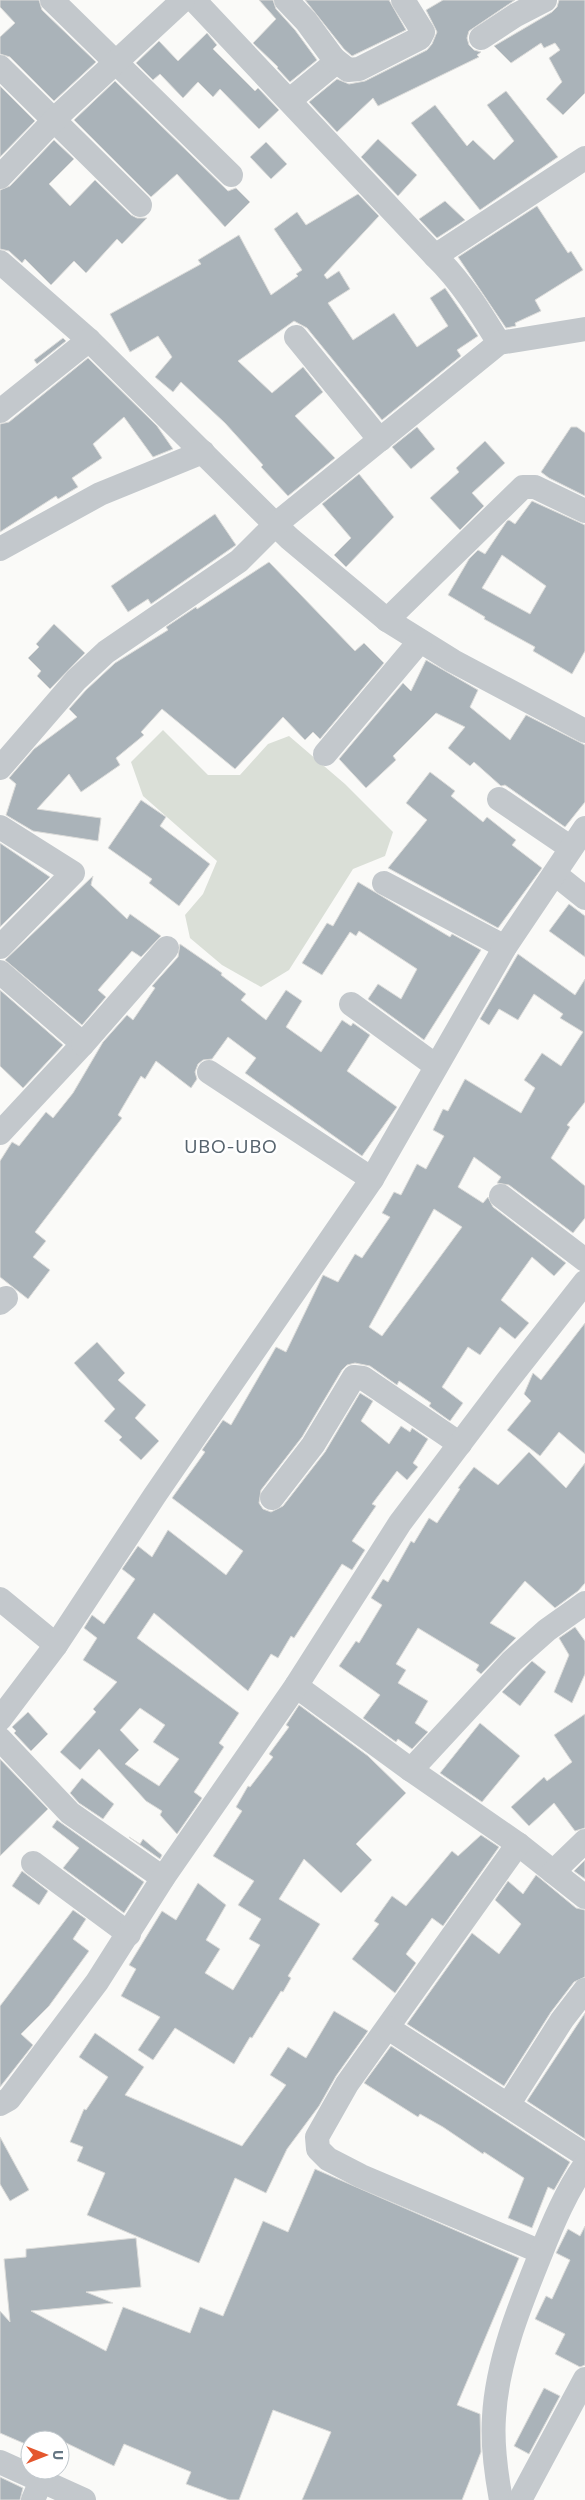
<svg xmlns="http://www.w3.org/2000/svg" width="585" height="2500" font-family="Commissioner,sans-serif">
<rect width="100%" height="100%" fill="#fafaf8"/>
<polygon fill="#dadfd7" points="163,730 208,775 240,775 268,744 289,736 345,784 393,832 385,856 353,869 289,970 261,987 222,965 190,938 185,915 203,894 217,861 143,796 131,762"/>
<g fill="#aab3b9" stroke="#dcdcda" fill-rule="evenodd">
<polygon points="0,0 39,0 42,10 96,62 54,101 10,57 0,54 0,37 15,23 0,7"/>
<polygon points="259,0 273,0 276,9 295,30 317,60 290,82 277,68 278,67 253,43 276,19"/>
<polygon points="305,0 389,0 406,30 352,56 344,49"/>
<polygon points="443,0 515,0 469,31 467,38 469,45 474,50 481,52 477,55 479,57 378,106 373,98 337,132 309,102 337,79 349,84 365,81 427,50 432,44 437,32 426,10"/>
<polygon points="559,0 585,0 585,93 563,115 546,99 562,82 549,58 560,50 555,43 544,48 541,43 511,63 494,46 552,12 557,7"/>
<polygon points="207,33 217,45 213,49 255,91 258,88 279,110 259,129 220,89 213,97 198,82 183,98 160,74 153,80 136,63 159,41 178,61"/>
<polygon points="115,81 228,191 236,188 250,202 225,227 177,174 151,197 74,120"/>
<polygon points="0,86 35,121 0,157"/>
<polygon points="506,91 558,157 480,210 411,123 435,105 467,146 473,140 494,160 514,141 487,105"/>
<polygon points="378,139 417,175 398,196 361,157"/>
<polygon points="54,140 74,159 49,184 70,206 95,180 131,215 137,218 147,218 122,244 117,239 86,273 74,261 51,285 25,259 22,263 9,251 0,249 0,190 10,186"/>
<polygon points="266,142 287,164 271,179 250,157"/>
<polygon points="358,194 379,216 324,275 327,279 339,271 350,289 328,303 353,340 394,313 417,347 448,326 430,298 445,288 478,336 457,350 461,356 382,420 307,328 294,321 238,361 272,393 303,367 323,392 295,416 335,458 288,496 261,467 263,465 225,423 181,382 173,392 155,377 172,357 158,336 130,352 110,314 201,264 198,260 239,235 271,295 298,276 296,274 302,270 274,229 297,212 306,225"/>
<polygon points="445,201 465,220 437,238 419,219"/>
<polygon points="537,206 568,253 571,251 583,270 535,300 541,311 515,323 516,326 506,328 458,257"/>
<polygon points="63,338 66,341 37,364 34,360"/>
<polygon points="88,358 157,426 173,449 153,457 124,417 93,444 102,458 72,478 78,487 58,499 56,496 0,532 0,424 9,422"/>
<polygon points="417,427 435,449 411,469 392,447"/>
<polygon points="571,427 577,427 585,433 585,496 549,478 541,472"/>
<polygon points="485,441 505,463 472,493 484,506 460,530 430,498 459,472 456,468"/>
<polygon points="359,474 394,517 346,567 334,555 351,538 322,504"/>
<path d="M532 501 585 525V651L572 674 533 651 535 647 484 619 485 617 448 595 469 559 478 550 485 554 507 521 509 520 515 524ZM502 555 546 586 530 614 482 588Z"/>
<polygon points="215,514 236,545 151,604 148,599 128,612 111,586"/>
<polygon points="269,562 355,651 364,643 384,663 320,739 313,732 305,740 283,717 235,769 162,709 141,732 144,735 116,758 120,765 81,792 69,774 37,809 101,818 98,841 33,831 6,815 16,784 9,778 34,749 77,717 69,709 86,690 115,663 168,630 166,627 196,607 197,609"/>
<polygon points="54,624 85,653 50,689 37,676 41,671 28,658 39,647 36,644"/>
<polygon points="426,660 478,690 470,707 510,740 526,715 585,745 585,802 565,827 505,785 501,786 474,762 470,766 448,748 465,727 436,713 393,756 396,760 366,788 339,759 403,683 411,691"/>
<polygon points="430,772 455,791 451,796 483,822 487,817 516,840 512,845 542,868 498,928 388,868 427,820 406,803"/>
<polygon points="141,800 166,817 160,826 210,864 179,906 149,883 152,879 108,848"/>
<polygon points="0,843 50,877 0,927"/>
<polygon points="93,876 91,885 127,919 130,914 161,936 141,957 132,951 98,990 106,997 82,1025 5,960"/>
<polygon points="358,882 450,937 452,934 481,950 424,1040 368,999 378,984 401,999 417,969 359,931 356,936 350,932 322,975 302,963 327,923 333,926"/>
<polygon points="569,904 585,916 585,957 549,931"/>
<polygon points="180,944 222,973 221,975 246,994 241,1000 266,1020 286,990 302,1001 286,1027 321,1052 342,1020 351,1026 353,1023 370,1035 347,1071 397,1107 362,1156 245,1073 256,1058 228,1037 212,1059 203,1060 198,1064 195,1072 197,1079 191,1088 156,1061 145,1079 141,1076 118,1115 122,1118 35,1232 46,1241 33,1257 50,1270 28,1299 0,1277 0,1161 12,1142 19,1146 46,1112 53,1118 73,1093 103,1042 127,1015 133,1020 155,988 152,986 178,957"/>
<path d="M518 954 575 995 585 979V1102L567 1125 570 1127 551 1158 585 1186V1218L573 1233 509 1185 497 1183 501 1177 474 1157 458 1187 483 1203 488 1197 493 1207 566 1263 554 1276 532 1257 501 1300 529 1323 515 1339 500 1327 480 1355 468 1347 442 1387 463 1403 450 1421 429 1406 431 1403 399 1381 397 1385 370 1366 355 1363 347 1365 342 1370 302 1437 261 1490 259 1503 263 1509 271 1512 283 1506 325 1452 360 1393 373 1401 361 1421 389 1444 401 1426 410 1432 412 1428 428 1439 413 1463 418 1467 407 1480 397 1471 372 1504 376 1506 352 1541 365 1550 352 1570 342 1564 294 1638 291 1636 278 1658 271 1654 248 1691 154 1613 137 1638 239 1713 219 1743 224 1747 194 1792 202 1798 177 1834 160 1815 162 1811 146 1801 99 1749 80 1770 60 1752 96 1712 93 1709 117 1682 83 1660 97 1638 84 1628 92 1615 104 1624 135 1579 122 1569 138 1546 152 1557 168 1530 226 1575 243 1551 172 1498 205 1452 202 1450 223 1420 231 1425 276 1347 286 1352 323 1275 338 1282 355 1254 362 1258 390 1217 382 1213 394 1192 401 1195 417 1164 426 1169 444 1136 433 1130 443 1109 448 1111 465 1079 521 1113 535 1088 524 1080 542 1053 561 1066 583 1032 560 1018 563 1014 534 994 518 1020 499 1009 489 1025 480 1019ZM434 1209 462 1227 382 1336 369 1327ZM140 1708 165 1725 153 1742 179 1759 159 1786 125 1764 139 1750 120 1730Z"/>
<polygon points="0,990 63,1045 23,1088 0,1066"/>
<polygon points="585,1323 585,1454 559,1432 540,1456 507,1430 531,1401 524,1394 533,1373 541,1380"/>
<polygon points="97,1342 125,1373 118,1380 146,1405 135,1418 159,1441 141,1460 119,1440 122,1437 104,1421 115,1409 74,1363"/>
<polygon points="529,1452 566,1488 585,1463 585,1583 578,1591 555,1608 525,1581 490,1623 516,1638 481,1674 476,1670 479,1665 418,1628 396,1664 406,1670 398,1683 428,1701 415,1723 428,1732 412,1749 398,1739 396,1742 363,1718 380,1695 339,1666 356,1641 359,1643 382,1605 371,1598 383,1579 388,1582 411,1541 414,1543 429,1518 437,1523 460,1489 458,1488 474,1467 498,1485"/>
<polygon points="575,1627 585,1641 585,1674 572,1703 554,1692 569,1655 559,1638"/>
<polygon points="532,1661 546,1672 520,1706 502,1692"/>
<polygon points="299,1705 368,1756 406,1793 356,1844 372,1860 341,1893 304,1859 279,1899 320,1924 288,1976 291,1978 283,1992 281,1991 252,2038 250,2037 234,2064 175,2028 153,2060 138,2050 160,2017 121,1996 136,1969 129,1965 162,1911 176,1920 198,1883 226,1905 206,1940 220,1949 205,1973 233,1990 260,1945 249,1939 261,1919 238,1905 254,1881 213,1856 242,1811 236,1807 248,1786 250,1787 273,1757 269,1754 289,1727 286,1725"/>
<polygon points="28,1712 48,1734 31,1751 14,1733 16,1731 12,1727"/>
<polygon points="585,1714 585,1828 575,1831 554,1803 529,1826 511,1807 544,1777 547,1781 572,1762 554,1735"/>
<polygon points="480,1723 520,1756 482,1802 440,1773"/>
<polygon points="0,1759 48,1809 0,1856"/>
<polygon points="82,1778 114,1804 103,1819 79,1803 70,1793"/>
<polygon points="57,1820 144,1882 124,1913 63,1868 79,1848 52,1827"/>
<polygon points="481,1835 499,1847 443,1926 432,1918 406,1954 416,1963 395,1993 352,1959 379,1924 374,1921 392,1896 406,1906 452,1851 458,1856"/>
<polygon points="129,1837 140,1844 143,1839 162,1855 160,1859"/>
<polygon points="585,1860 585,1879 574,1871"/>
<polygon points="22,1871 48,1891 39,1905 12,1886"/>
<polygon points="536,1875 576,1908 585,1910 585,1977 574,1982 551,2012 504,2086 407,2024 472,1933 499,1954 521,1924 495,1900 508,1881 523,1894"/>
<polygon points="73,1910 86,1919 73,1939 89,1951 49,2006 21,2034 33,2045 0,2087 0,2006"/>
<polygon points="334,2011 368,2031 336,2076 319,2106 287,2149 266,2193 235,2178 199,2263 87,2215 105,2173 77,2161 83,2147 70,2142 84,2109 86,2110 108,2077 79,2057 95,2033 144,2067 125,2095 242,2146 286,2085 270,2075 288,2047 306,2058"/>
<polygon points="585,2013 585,2139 527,2101"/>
<polygon points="391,2046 570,2162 554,2190 548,2187 532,2228 508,2218 524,2178 484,2152 483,2154 443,2127 420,2114 418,2117 364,2083"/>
<polygon points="0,2137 29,2190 10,2201 0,2184"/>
<polygon points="315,2169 519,2258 457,2405 480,2414 481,2452 462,2500 302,2500 331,2432 273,2410 239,2500 229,2500 186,2484 191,2472 124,2444 114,2466 60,2440 30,2440 30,2446 0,2433 0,2311 10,2322 4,2259 26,2257 26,2249 136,2238 141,2287 86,2292 113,2303 31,2311 106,2351 123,2307 190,2333 200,2307 223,2316 263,2221 288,2232"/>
<polygon points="585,2226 585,2365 580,2367 555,2354 565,2334 535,2319 546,2296 552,2299 570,2260 556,2253 568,2229 580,2236"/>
<polygon points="544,2388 560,2396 529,2454 514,2446"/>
<polygon points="0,2477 23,2488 20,2500 0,2500"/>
</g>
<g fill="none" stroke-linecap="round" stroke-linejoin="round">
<g stroke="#c3c8cc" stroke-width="24">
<polyline points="52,0 231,175"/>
<polyline points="194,0 435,256"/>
<polyline points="286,0 306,21 334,59 330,67 290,100"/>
<polyline points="481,38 516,15 545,0"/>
<polyline points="334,59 348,70 359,69 420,38 423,32 403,0"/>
<polyline points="0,67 140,205"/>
<polyline points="0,177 61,113 183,0"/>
<polyline points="0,262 89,340 289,538 387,620 453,661 585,731"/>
<polyline points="296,337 380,440"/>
<path d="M499 343C480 312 461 281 435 256L585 158"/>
<polyline points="0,411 89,340"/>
<polyline points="0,549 100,494 203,452"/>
<polyline points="387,620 523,487 535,487 585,511"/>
<polyline points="325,754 420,641"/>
<polyline points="0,768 76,680 106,652 239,561 276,524 499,343 585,329"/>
<polyline points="499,799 571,848"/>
<polyline points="0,827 73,873 0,947"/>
<polyline points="555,874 585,898"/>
<polyline points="384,883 505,947"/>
<polyline points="0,972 83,1044 0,1133"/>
<polyline points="351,1004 436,1066"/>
<polyline points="83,1044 167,948"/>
<polyline points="209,1072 372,1179"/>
<polyline points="501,1196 585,1260"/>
<polyline points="0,1303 6,1298"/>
<polyline points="272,1498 313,1445 354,1377 363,1378 460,1444"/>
<polyline points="0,1599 56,1645"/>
<polyline points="296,1686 411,1770 512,1661 547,1630 585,1603"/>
<polyline points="0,1719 56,1645 155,1495 372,1179 505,947 585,828"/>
<polyline points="0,1739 70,1813 163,1878"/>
<polyline points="411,1770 518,1844 585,1897"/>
<polyline points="518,1844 347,2084 317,2137 318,2149 328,2159 361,2176 541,2252"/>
<polyline points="33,1863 129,1934"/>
<polyline points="553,1872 585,1841"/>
<polyline points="388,2028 585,2155"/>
<polyline points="0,2104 9,2099 97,1982 163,1878 296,1686 400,1523 508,1380 585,1282"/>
<polyline points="508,2105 562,2020 585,1990"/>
<polyline points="0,2462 84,2500"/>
<polyline points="33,2500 41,2481"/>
<path d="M501 2500C496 2473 492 2444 494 2417 497 2361 520 2305 541 2253 553 2223 566 2192 585 2165"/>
<polyline points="520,2500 585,2379"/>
</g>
</g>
<g text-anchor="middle" stroke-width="5" stroke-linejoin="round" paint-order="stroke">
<g font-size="18" letter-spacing="1" fill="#57646e" stroke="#fff">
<text x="231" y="1153">UBO-UBO</text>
</g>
</g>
<g transform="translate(45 2455) rotate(90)"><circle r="24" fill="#ffffff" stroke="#c1c8cd"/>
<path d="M0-4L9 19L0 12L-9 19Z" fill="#e4572e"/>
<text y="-8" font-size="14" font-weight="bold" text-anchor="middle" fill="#657683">U</text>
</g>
</svg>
